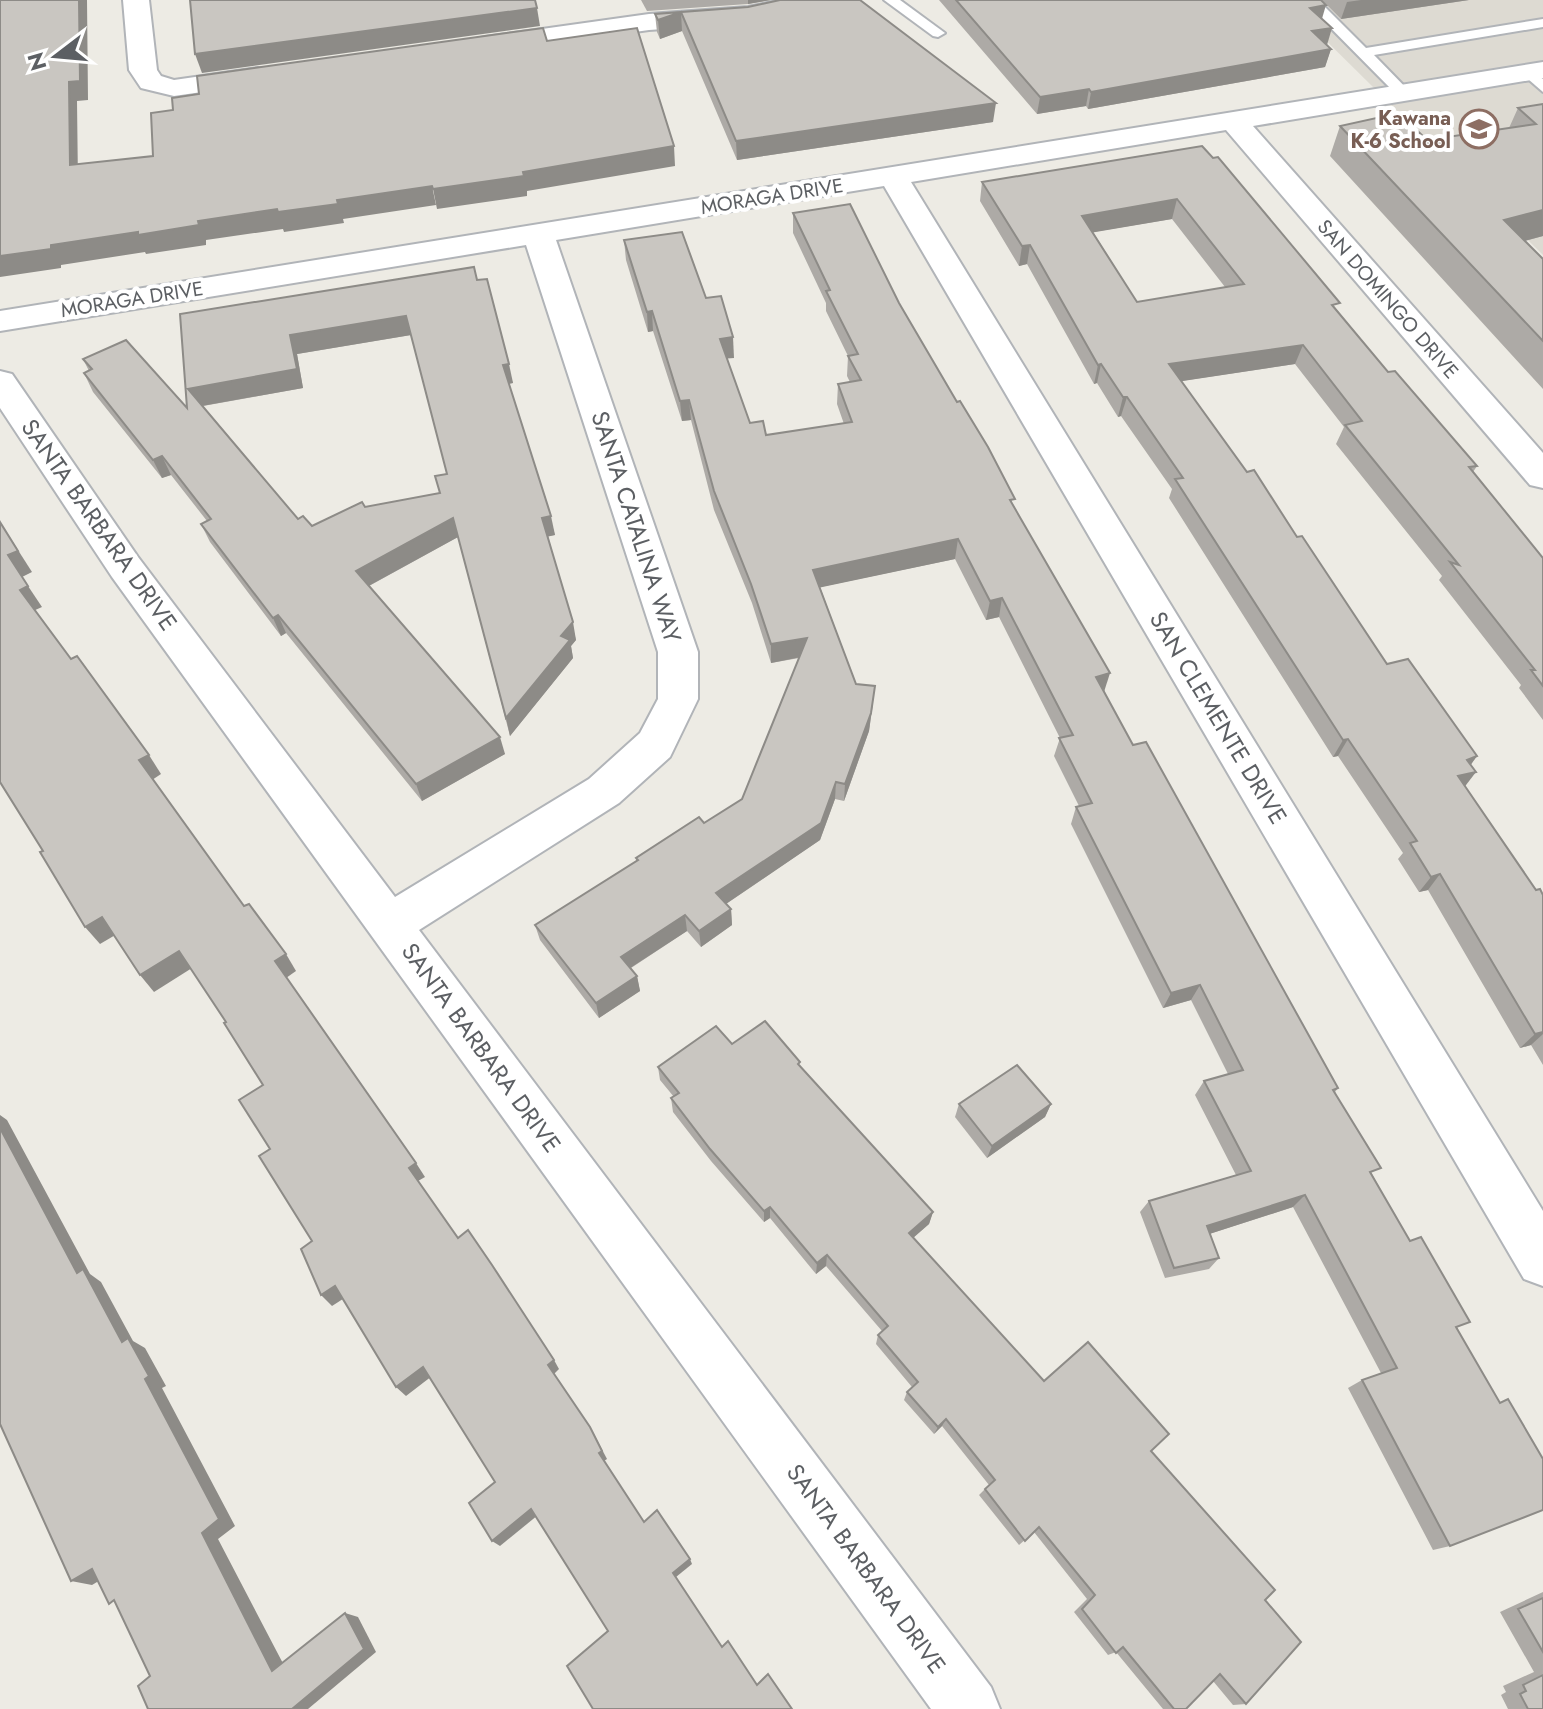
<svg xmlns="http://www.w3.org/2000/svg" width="1543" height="1709" font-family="Jost,sans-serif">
<rect width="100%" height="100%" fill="#edebe4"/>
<polygon fill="#dddad2" points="1298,0 1543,0 1543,255 1287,2"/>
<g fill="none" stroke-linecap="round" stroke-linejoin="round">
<g stroke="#b1b4b8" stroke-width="4">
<g id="lane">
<polygon points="884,0 900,0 945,33 938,37 933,36"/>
<polygon points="1303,0 1318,0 1366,48 1543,19 1543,27 1374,55 1411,93 1403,98 1398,96"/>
<polygon points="1528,69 1543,79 1543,92 1521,73"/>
</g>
</g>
<g stroke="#b1b4b8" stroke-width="4">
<g id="street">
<polygon points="123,0 149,0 157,70 161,76 174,80 258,68 268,70 272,76 268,82 258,84 174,96 141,88 129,70"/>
<polygon points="782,0 832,0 828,5 748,23 649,30 485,53 476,51 472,45 476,39 485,37 649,14 748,7"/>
<polygon points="1543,62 1543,78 1253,126 1543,453 1543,488 1530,485 1226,130 911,182 1543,1211 1543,1286 1524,1279 884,186 556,240 698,652 698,699 670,757 619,803 419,930 991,1687 1000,1709 931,1709 112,577 0,408 0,371 12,374 138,557 395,897 589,779 640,733 658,699 658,652 526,245 0,331 0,311"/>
</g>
</g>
<use href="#lane" fill="#fff" fill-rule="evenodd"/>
<use href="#street" fill="#fff" fill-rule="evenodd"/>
</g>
<g fill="#adaaa6" fill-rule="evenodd">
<polygon points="641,0 771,0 748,4 647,11"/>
<polygon points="939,0 1321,0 1322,18 1326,45 1331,49 1325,67 1088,109 1086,106 1037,114"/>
<polygon points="1322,0 1469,0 1341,19"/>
<polygon points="748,7 993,122 737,160 682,31 660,39 657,32 655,14"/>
<polygon points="1543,104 1543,236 1525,241 1543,259 1543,389 1330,156 1340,126 1427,140 1509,128 1518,108"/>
<path d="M1202 146 1388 372 1477 466 1473 472 1543 558V720L1519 688 1521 685 1439 580 1442 576 1336 444 1344 427 1295 364 1181 381 1247 472 1297 537 1387 664 1477 756 1470 765 1465 786 1536 890 1543 895V1065L1531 1045 1520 1048 1428 890 1419 892 1398 859 1403 853 1338 756 1333 757 1169 498 1172 489 1121 416 1118 417 1097 383 1094 384 1027 264 1019 266 980 201 982 182ZM1172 219 1225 287 1137 302 1093 232Z"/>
<polygon points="793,213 899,303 1014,506 1104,692 1133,745 1338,1088 1335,1092 1373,1176 1458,1329 1450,1546 1433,1550 1348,1388 1362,1380 1381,1373 1293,1207 1209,1234 1219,1258 1209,1269 1165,1278 1140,1212 1149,1201 1236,1175 1195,1095 1204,1081 1228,1074 1191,1000 1163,1008 1071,824 1076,807 1079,806 1054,756 1060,738 999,617 986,620 955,559 820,587 856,684 873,704 869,731 844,801 835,799 820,840 726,904 731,909 732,925 701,947 687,931 631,968 637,976 640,991 599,1018 540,940 535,925 636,861 636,858 704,823 742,799 799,658 771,663 752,603 714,510 691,420 682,421 653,331 648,332 626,260 624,240 706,298 734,358 727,358 750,423 766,435 844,424 837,404 838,384 850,382 847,376 848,356 826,311 826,303 793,233"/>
<path d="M477 280 513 383 509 384 555 535 548 536 576 640 571 646 573 658 510 736 458 537 369 586 505 754 422 801 286 633 281 636 210 542 201 524 207 521 171 475 162 478 93 392 84 373 89 371 83 359 187 408 180 314ZM411 335 447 474 440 493 365 507 312 526 298 519 203 406 303 388 297 354Z"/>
<polygon points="732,1044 800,1067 933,1212 929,1224 913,1238 1044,1381 1151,1451 1265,1600 1246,1704 1233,1705 1213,1681 1186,1709 1163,1709 1116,1652 1108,1655 1074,1612 1087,1599 1034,1532 1019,1545 979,1495 989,1485 942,1426 934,1434 904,1400 907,1392 912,1387 876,1344 878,1335 882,1331 826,1266 816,1274 770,1218 764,1222 711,1161 673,1112 671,1098 674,1097 660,1080 658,1067"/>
<polygon points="959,1104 1051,1104 1045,1117 987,1158 955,1117"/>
<polygon points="1543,1592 1543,1709 1508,1709 1501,1695 1506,1692 1503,1686 1534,1672 1500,1612"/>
</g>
<g fill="#8d8b87">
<polygon points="79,0 87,0 88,100 77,101 78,185 70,165 69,82"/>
<polygon points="748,0 771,0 748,4"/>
<polygon points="1361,0 1469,0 1341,19 1347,2"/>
<polygon points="1326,5 1321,22 1310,8"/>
<polygon points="537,8 540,26 202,73 195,54"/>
<polygon points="681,12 682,31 660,39 658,20"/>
<polygon points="1332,28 1327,45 1312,31"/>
<polygon points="1331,49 1325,67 1088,109 1091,92"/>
<polygon points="1089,89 1086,106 1037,114 1040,97"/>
<polygon points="996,103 993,122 737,160 736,141"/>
<polygon points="674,146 675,166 527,191 527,196 437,209 433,189 523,172"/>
<polygon points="432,186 436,205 343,219 344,223 284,232 283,229 206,240 206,245 146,254 145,252 61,265 61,268 0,277 0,256 51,245 198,221"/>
<polygon points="1177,199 1172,219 1078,235 1082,216"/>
<polygon points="1543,210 1543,236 1489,250 1504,220"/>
<polygon points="1030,245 1027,264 1019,266 1022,246"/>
<polygon points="652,311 653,331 648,332 647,312"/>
<polygon points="406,316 411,335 297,354 303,388 196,407 188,389 290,335"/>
<polygon points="733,337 734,358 720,359 720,339"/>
<polygon points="1303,345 1295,364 1163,384 1169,364"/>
<polygon points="509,364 513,383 506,384 503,365"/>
<polygon points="1101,364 1097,383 1094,384 1098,365"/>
<polygon points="1123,397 1127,397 1121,416 1118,417"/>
<polygon points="689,400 691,420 682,421 680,401"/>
<polygon points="162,456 171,475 162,478 153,460"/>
<polygon points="551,516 555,535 546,537 542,518"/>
<polygon points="453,518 458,537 363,589 356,571"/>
<polygon points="9,536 32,572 22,577 8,555"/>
<polygon points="958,539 955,559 813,589 813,570"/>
<polygon points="28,586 42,607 33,611 20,590"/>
<polygon points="1002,598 999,617 986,620 990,601"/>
<polygon points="278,615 286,633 281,636 273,618"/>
<polygon points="573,622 576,640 571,646 573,658 510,736 506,718 561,636"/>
<polygon points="807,638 806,656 771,663 771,644"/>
<polygon points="1110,673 1104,692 1096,677"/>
<polygon points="875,686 869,731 844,801 845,784"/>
<polygon points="500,737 505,754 422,801 416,784"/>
<polygon points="1348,739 1338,756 1333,757 1343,740"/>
<polygon points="149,755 161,774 152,780 139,760"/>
<polygon points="1477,756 1465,773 1467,760"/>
<polygon points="1476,772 1463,789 1458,776"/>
<polygon points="836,782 835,799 820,840 717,910 716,893"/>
<polygon points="1440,874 1428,890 1419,892 1431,877"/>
<polygon points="731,909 732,925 701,947 699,931"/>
<polygon points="685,915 687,931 624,972 621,957"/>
<polygon points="102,917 117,934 100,944 85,927"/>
<polygon points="179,951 192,968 154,992 140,975"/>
<polygon points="286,954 296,971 286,978 275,961"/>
<polygon points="637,976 640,991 599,1018 596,1003"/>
<polygon points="1200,985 1191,1000 1163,1008 1171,993"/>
<polygon points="1543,1032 1543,1034 1531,1045 1520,1048 1535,1034"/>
<polygon points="1051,1104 1045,1117 987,1158 992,1146"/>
<polygon points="0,1115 7,1120 90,1274 101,1282 133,1341 145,1348 166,1386 162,1388 235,1526 218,1539 288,1673 272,1671 202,1533 122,1342 77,1273 0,1128"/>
<polygon points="416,1163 425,1177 418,1181 409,1168"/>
<polygon points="1305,1195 1293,1207 1197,1238 1207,1226"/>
<polygon points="770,1207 770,1218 764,1222 764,1211"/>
<polygon points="933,1212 929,1224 906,1244 909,1233"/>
<polygon points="827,1255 826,1266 816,1274 817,1263"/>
<polygon points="335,1286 346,1297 332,1306 321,1295"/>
<polygon points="554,1360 559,1369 554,1374 548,1365"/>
<polygon points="423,1367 432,1376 406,1396 396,1387"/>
<polygon points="946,1419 942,1426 934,1434 938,1427"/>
<polygon points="590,1427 607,1459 604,1461 599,1453"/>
<polygon points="531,1509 538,1515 500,1546 492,1541"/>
<polygon points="690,1559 692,1564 676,1577 673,1573"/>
<polygon points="92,1569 112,1573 92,1585 71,1581"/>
<polygon points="345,1613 358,1617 376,1652 308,1709 292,1709"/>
</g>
<g fill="#c9c6c1" stroke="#8d8b87" stroke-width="2" fill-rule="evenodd">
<polygon points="0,0 79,0 80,81 69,82 70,165 153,156 151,113 173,110 172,98 199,94 197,76 543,28 547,41 637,28 674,146 523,172 524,176 433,189 432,186 337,200 338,204 278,212 277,209 198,221 199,225 138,235 138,232 51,245 51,249 0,256"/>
<polygon points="190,0 535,0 537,8 195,54"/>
<polygon points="780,0 860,0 996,103 736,141 681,12 658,20 655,14 748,7"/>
<polygon points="956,0 1321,0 1326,5 1310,8 1332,28 1312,31 1331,49 1091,92 1089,89 1040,97"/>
<polygon points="1543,104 1543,210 1504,220 1543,259 1543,341 1340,126 1399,113 1427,140 1536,124 1518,108"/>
<path d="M1202 146 1213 158 1218 157 1340 303 1332 305 1388 372 1395 371 1477 466 1469 467 1543 558V686L1531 670H1535L1450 562 1459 565 1345 425 1362 421 1303 345 1169 364 1247 472 1254 470 1297 537 1302 536 1387 664 1408 659 1477 756 1467 760 1476 772 1458 776 1536 890 1540 889 1543 895V1032L1535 1034 1440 874 1431 877 1410 843 1417 841 1348 739 1343 740 1175 479 1183 478 1127 397H1123L1101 364 1098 365 1030 245 1022 246 982 182ZM1177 199 1244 284 1137 302 1082 216Z"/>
<polygon points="850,204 899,303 957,402 960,401 988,447 1015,499 1010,500 1110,673 1096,677 1133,745 1146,742 1338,1088 1333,1090 1381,1168 1370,1172 1410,1241 1421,1237 1470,1322 1456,1327 1500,1403 1508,1399 1543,1459 1543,1510 1450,1546 1362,1380 1397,1368 1305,1195 1207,1226 1219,1258 1174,1268 1149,1201 1251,1171 1204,1081 1243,1070 1200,985 1171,993 1076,807 1092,803 1059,738 1073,735 1002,598 990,601 958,539 813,570 856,684 875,686 871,713 845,784 836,782 821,823 716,893 731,909 699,931 685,915 621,957 637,976 596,1003 535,925 638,860 636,858 699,817 704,823 742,799 807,638 771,644 751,584 714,491 689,400 680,401 652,311 647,312 624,240 682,232 706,298 721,296 733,337 720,339 750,423 763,421 766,435 852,422 838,384 861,380 848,356 858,354 826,291 830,290 793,213"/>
<path d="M474 267 477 280 487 279 509 364 503 365 551 516 542 518 573 622 561 636 570 640 506 718 453 518 356 571 500 737 416 784 278 615 273 618 201 524 211 519 162 456 153 460 84 373 92 369 83 359 126 340 187 408 180 314ZM406 316 447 474 435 476 440 493 365 507 362 502 312 526 303 516 298 519 188 389 297 369 290 335Z"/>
<polygon points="0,522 18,551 8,555 28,586 20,590 71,659 77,656 149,755 139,760 244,906 249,904 286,954 275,961 416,1163 409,1168 458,1238 468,1230 492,1265 554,1360 548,1365 590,1427 602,1451 599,1453 644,1522 657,1510 690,1559 673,1573 722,1647 728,1641 757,1685 768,1674 792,1709 593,1709 567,1666 608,1631 531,1509 492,1541 469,1503 495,1482 423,1367 396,1387 335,1286 321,1295 301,1249 312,1241 259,1156 270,1149 239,1100 263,1085 224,1023 226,1022 179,951 140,975 102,917 85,927 40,852 43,851 0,782"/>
<polygon points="765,1021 800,1062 798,1064 933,1212 909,1233 1044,1381 1088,1342 1169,1434 1151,1451 1275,1590 1265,1600 1301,1642 1246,1704 1220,1674 1186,1709 1174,1709 1123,1647 1116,1653 1082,1609 1095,1595 1039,1527 1025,1541 985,1489 995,1480 946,1419 938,1427 907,1392 918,1382 878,1335 888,1326 827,1255 817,1263 770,1207 764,1211 710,1149 671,1098 679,1093 658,1067 716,1026 732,1044"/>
<polygon points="1017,1065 1051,1104 992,1146 959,1104"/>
<polygon points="0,1128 77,1273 83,1269 122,1342 128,1338 149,1376 145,1379 219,1519 202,1533 272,1671 345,1613 364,1649 292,1709 148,1709 138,1686 150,1676 114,1600 109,1604 92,1569 71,1581 0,1424"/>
<polygon points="1543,1598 1543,1652 1518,1609"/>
<polygon points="1543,1675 1543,1709 1528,1709 1520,1694 1526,1691 1523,1685"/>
</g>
<defs>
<g id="school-ring" transform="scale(2)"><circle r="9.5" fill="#fff" stroke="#8d6e63" stroke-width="1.5"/><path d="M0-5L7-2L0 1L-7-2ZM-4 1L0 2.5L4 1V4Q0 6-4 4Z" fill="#8d6e63"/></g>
</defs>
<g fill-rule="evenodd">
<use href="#school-ring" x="1479" y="129"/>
</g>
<g text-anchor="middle" stroke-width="8" stroke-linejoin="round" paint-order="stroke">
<g font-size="20" font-weight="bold" fill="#785e54" stroke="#fff" text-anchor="end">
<text x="1451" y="125">Kawana<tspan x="1451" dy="23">K-6 School</tspan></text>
</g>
<g font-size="20" fill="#5c5f63" stroke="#fff">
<text transform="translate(772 196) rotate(-9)" y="7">MORAGA DRIVE</text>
<text transform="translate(132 299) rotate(-9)" y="7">MORAGA DRIVE</text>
<text transform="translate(1388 299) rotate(49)" y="7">SAN DOMINGO DRIVE</text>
</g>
<g font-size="24" fill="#5c5f63" stroke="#fff">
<text transform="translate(99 525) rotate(55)" y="8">SANTA BARBARA DRIVE</text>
<text transform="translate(636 527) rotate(72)" y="8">SANTA CATALINA WAY</text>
<text transform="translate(1218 718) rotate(59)" y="8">SAN CLEMENTE DRIVE</text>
<text transform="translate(481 1048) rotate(54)" y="8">SANTA BARBARA DRIVE</text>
<text transform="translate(866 1569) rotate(54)" y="8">SANTA BARBARA DRIVE</text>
</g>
</g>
<g transform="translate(56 56) rotate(254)" stroke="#ffffff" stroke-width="6" paint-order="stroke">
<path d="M0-6L14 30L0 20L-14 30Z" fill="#5c5f63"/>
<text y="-12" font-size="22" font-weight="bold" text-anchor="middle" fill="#5c5f63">N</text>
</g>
</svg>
